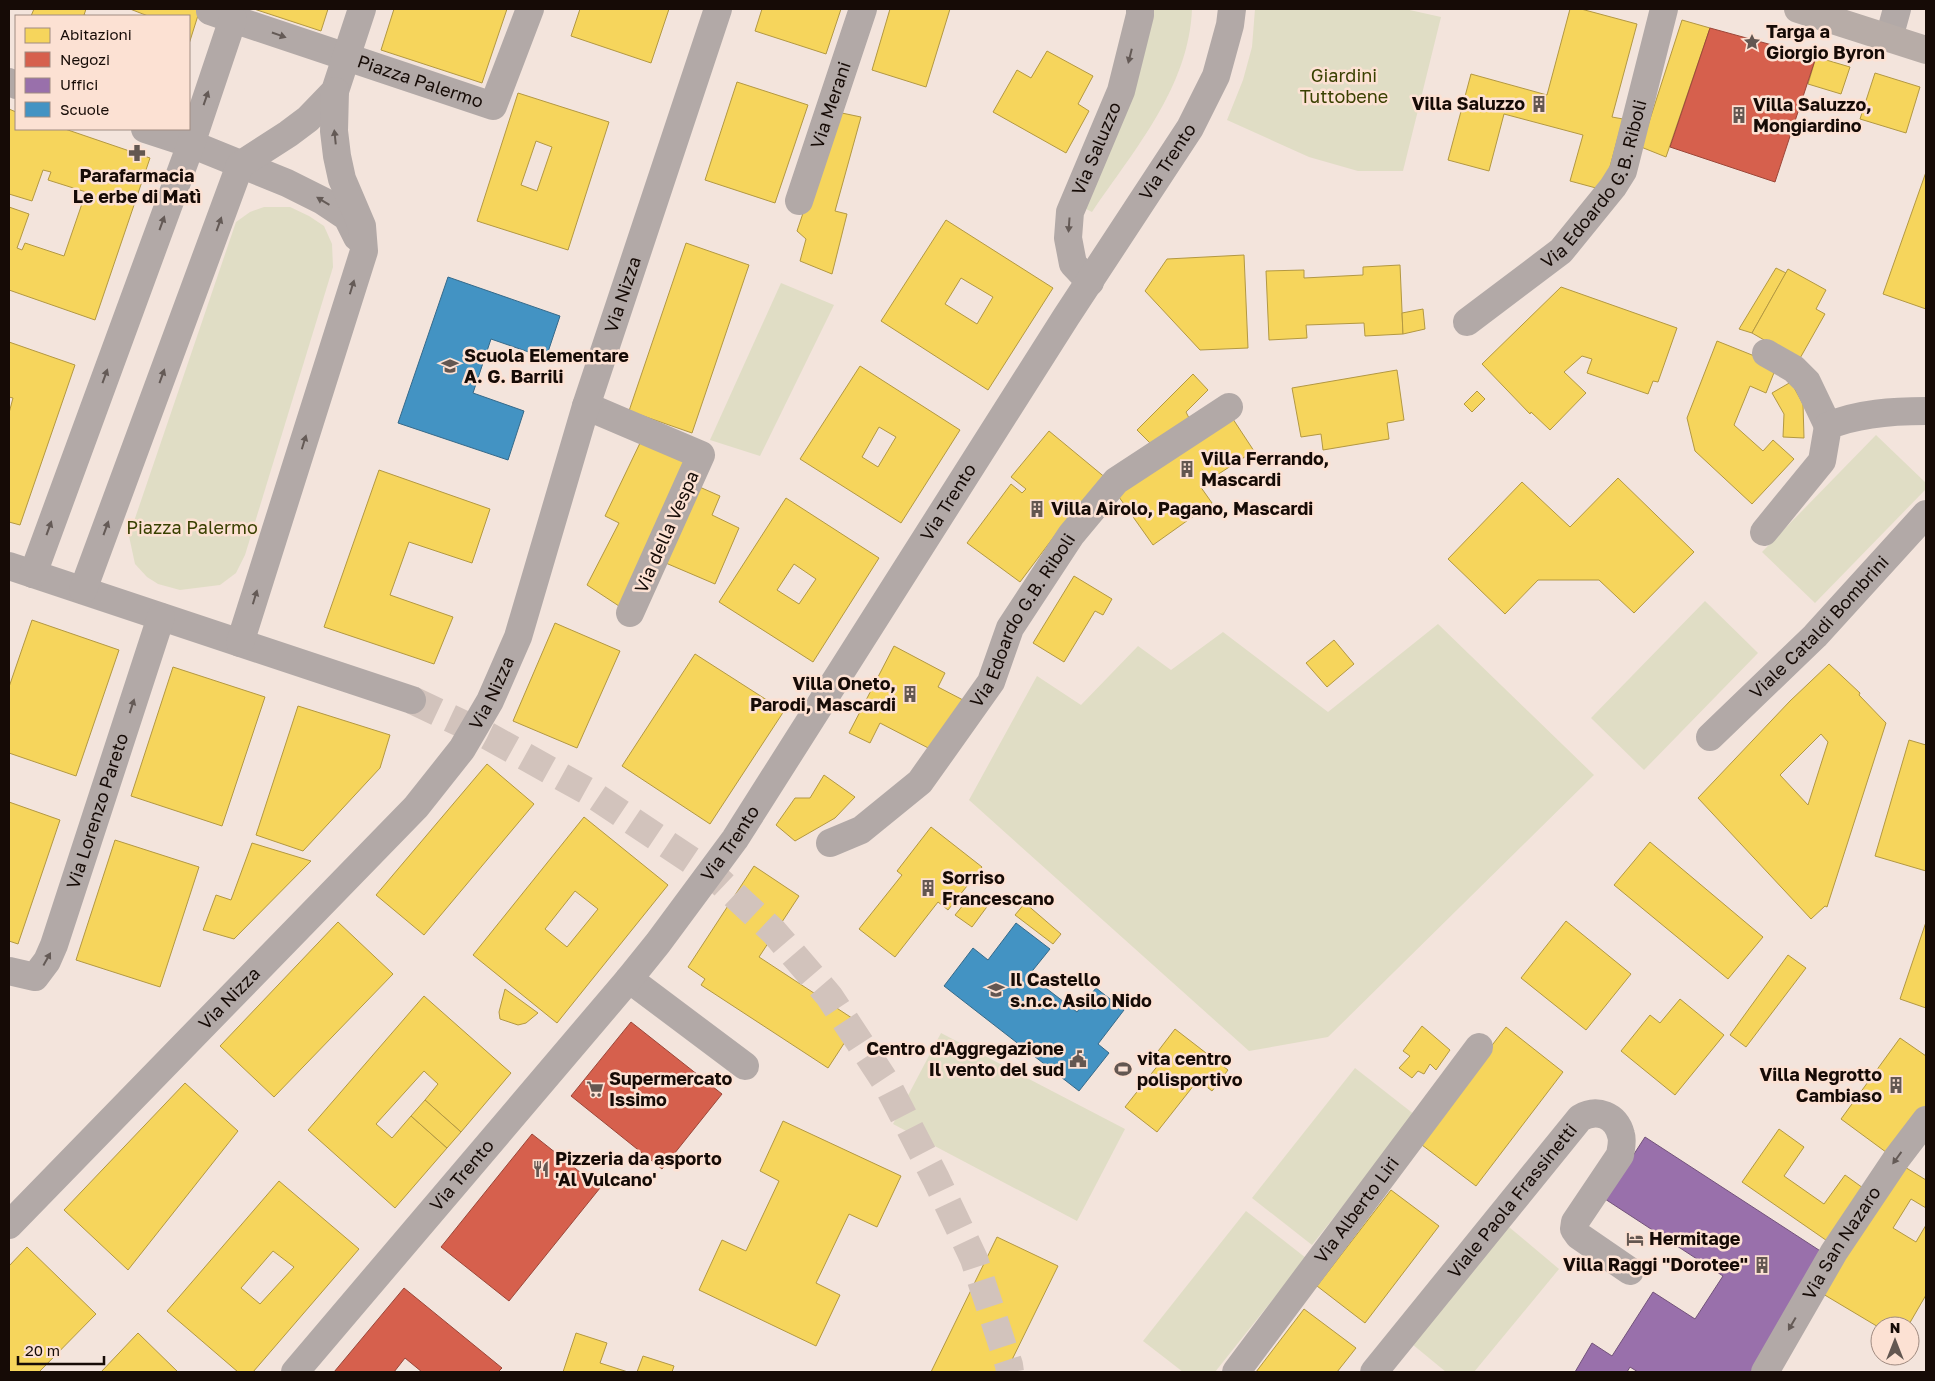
<svg xmlns="http://www.w3.org/2000/svg" width="1935" height="1381" font-family="'Golos Text',sans-serif">
<rect width="100%" height="100%" fill="#f3e4dc"/>
<g fill="#e0ddc5">
<path d="M1151 9H1192C1189 87 1134 150 1092 212L1082 207Z"/>
<polygon points="1255,9 1405,9 1441,17 1403,171 1358,171 1309,157 1227,120 1243,80 1252,47"/>
<polygon points="264,207 290,207 309,216 324,226 332,244 333,267 245,555 236,573 220,585 180,590 158,584 147,577 135,564 129,536 236,222 250,212"/>
<polygon points="781,283 834,305 760,456 710,440"/>
<polygon points="1876,435 1926,483 1926,489 1815,603 1762,552"/>
<polygon points="1705,601 1758,653 1644,770 1591,718"/>
<polygon points="1438,624 1594,775 1328,1037 1249,1051 969,800 1037,676 1081,705 1138,646 1171,670 1223,632 1328,712"/>
<polygon points="941,1033 1125,1129 1077,1221 893,1124"/>
<polygon points="1355,1068 1415,1115 1312,1245 1252,1198"/>
<polygon points="1246,1211 1306,1258 1215,1372 1183,1372 1143,1341"/>
<polygon points="1509,1227 1559,1269 1474,1372 1446,1372 1412,1344"/>
</g>
<g fill="#f6d55c" stroke="#b39842" fill-rule="evenodd">
<polygon points="34,9 86,9 84,15 89,16 31,16"/>
<polygon points="130,9 200,9 189,44 189,16 148,16"/>
<polygon points="254,9 328,9 321,31"/>
<polygon points="394,9 507,9 482,83 381,50"/>
<polygon points="580,9 669,9 651,63 571,36"/>
<polygon points="762,9 841,9 826,54 755,31"/>
<polygon points="890,9 950,9 926,87 872,70"/>
<polygon points="1570,9 1581,9 1637,24 1612,117 1623,119 1608,174 1596,188 1570,181 1583,135 1504,114 1489,171 1448,160 1471,74 1547,95"/>
<polygon points="1682,20 1710,28 1666,157 1641,147"/>
<polygon points="1047,51 1093,76 1078,104 1089,111 1066,153 993,112 1017,70 1031,78"/>
<polygon points="1816,57 1850,67 1841,94 1808,84"/>
<polygon points="1875,73 1920,87 1906,133 1860,119"/>
<polygon points="737,82 808,105 775,203 705,180"/>
<path d="M518 93 609 122 568 250 477 221ZM536 141 552 147 537 191 521 185Z"/>
<polygon points="9,109 16,112 16,129 65,129 150,158 95,320 9,290 9,207 29,214 17,248 22,250 25,243 64,256 86,192 48,180 51,172 43,170 32,201 9,194"/>
<polygon points="837,112 861,117 835,211 847,214 832,274 800,261 806,239 797,231"/>
<polygon points="1926,172 1926,309 1883,294"/>
<path d="M946 220 1053 288 988 390 881 321ZM961 278 993 297 977 324 945 304Z"/>
<polygon points="686,243 749,265 692,433 629,411"/>
<polygon points="1244,255 1248,348 1200,350 1145,291 1167,259"/>
<polygon points="1400,265 1403,334 1365,336 1364,323 1306,325 1307,338 1269,340 1266,271 1304,270 1304,278 1363,275 1363,267"/>
<polygon points="1776,268 1786,273 1752,333 1739,329"/>
<polygon points="1788,269 1826,290 1816,309 1825,314 1799,360 1752,333"/>
<polygon points="1561,287 1677,328 1658,382 1653,381 1648,394 1587,373 1592,359 1582,356 1564,372 1586,393 1550,430 1531,412 1530,414 1482,364"/>
<polygon points="1423,309 1425,329 1403,334 1402,313"/>
<polygon points="1717,341 1777,365 1766,393 1750,386 1734,425 1763,451 1773,440 1794,459 1752,504 1695,451 1687,418"/>
<polygon points="9,342 75,365 20,525 9,522 9,413 13,398 9,397"/>
<path d="M860 366 960 430 901 523 800 459ZM879 427 896 437 878 467 862 457Z"/>
<polygon points="1397,370 1404,420 1387,423 1389,439 1323,450 1321,434 1301,437 1292,388"/>
<polygon points="1193,374 1208,390 1186,412 1192,424 1152,445 1137,430"/>
<polygon points="1791,382 1803,404 1804,438 1783,437 1784,414 1772,393"/>
<polygon points="1477,391 1485,399 1472,412 1464,404"/>
<polygon points="1229,413 1254,451 1200,486 1212,503 1153,545 1114,490"/>
<polygon points="1049,431 1107,479 1059,530 1020,582 967,543 1011,484 1022,493 1026,489 1011,477"/>
<polygon points="641,441 691,465 625,610 587,585 619,523 605,516"/>
<polygon points="379,470 490,509 472,563 409,542 390,595 453,617 434,664 324,627"/>
<polygon points="1618,478 1694,552 1634,613 1599,580 1538,580 1505,614 1448,559 1522,482 1570,527"/>
<polygon points="695,485 720,496 712,515 739,528 715,584 661,561"/>
<path d="M786 498 879 558 813 662 719 602ZM794 564 816 579 799 604 777 590Z"/>
<polygon points="1074,576 1112,599 1103,615 1095,611 1064,662 1033,643"/>
<polygon points="32,620 119,650 76,776 9,753 9,687"/>
<polygon points="555,623 620,651 577,748 513,721"/>
<polygon points="1334,640 1354,664 1327,687 1306,663"/>
<polygon points="894,646 945,673 938,687 963,700 936,752 880,723 870,743 849,733"/>
<polygon points="695,654 784,711 710,824 622,766"/>
<path d="M1829 664 1860 693 1859 695 1886 723 1827 907 1825 906 1811 919 1698 798 1790 701ZM1821 734 1828 742 1808 805 1780 775Z"/>
<polygon points="173,667 265,697 222,826 131,796"/>
<polygon points="298,706 390,735 380,768 303,851 256,835"/>
<polygon points="1909,740 1926,745 1926,871 1875,856"/>
<polygon points="487,764 534,804 424,935 376,895"/>
<polygon points="824,775 855,797 835,818 795,841 776,825 795,798 810,798"/>
<polygon points="9,802 60,820 18,944 9,941"/>
<path d="M584 817 668 885 557 1023 473 955ZM575 891 598 909 567 947 545 929Z"/>
<polygon points="931,827 982,867 948,910 938,902 895,957 859,929 902,875 897,871"/>
<polygon points="115,840 199,867 160,987 76,960"/>
<polygon points="1650,842 1763,937 1728,979 1614,885"/>
<polygon points="252,843 311,861 234,939 203,930 216,895 231,900"/>
<polygon points="754,866 799,896 759,957 858,1022 828,1068 701,985 705,979 688,967"/>
<polygon points="973,893 989,904 972,927 955,915"/>
<polygon points="1025,903 1061,934 1053,944 1015,915"/>
<polygon points="1566,921 1631,974 1586,1030 1521,978"/>
<polygon points="338,922 393,974 274,1097 220,1046"/>
<polygon points="1926,922 1926,1008 1900,999"/>
<polygon points="1788,955 1806,968 1746,1047 1730,1035"/>
<polygon points="505,989 538,1013 526,1023 518,1025 500,1019 499,1012"/>
<polygon points="424,996 511,1073 461,1132 425,1100 438,1084 424,1071 376,1124 392,1138 411,1116 447,1148 395,1208 308,1130"/>
<polygon points="1680,999 1724,1035 1675,1095 1621,1051 1650,1015 1660,1023"/>
<polygon points="1422,1026 1450,1050 1436,1070 1430,1064 1424,1074 1418,1071 1412,1078 1399,1068 1410,1056 1403,1051"/>
<polygon points="1506,1027 1563,1072 1476,1186 1418,1142"/>
<polygon points="1175,1029 1228,1070 1212,1091 1198,1080 1157,1132 1125,1107 1159,1064 1152,1059"/>
<polygon points="1900,1038 1926,1056 1926,1113 1894,1158 1841,1119"/>
<polygon points="185,1083 238,1131 128,1270 64,1210"/>
<polygon points="425,1100 461,1132 447,1148 411,1116"/>
<polygon points="783,1121 901,1176 877,1227 849,1214 816,1283 840,1295 816,1346 699,1290 722,1240 746,1251 779,1181 760,1171"/>
<polygon points="1779,1129 1804,1147 1784,1176 1824,1204 1845,1175 1870,1193 1833,1245 1742,1182"/>
<polygon points="1895,1161 1926,1180 1926,1208 1911,1199 1893,1228 1916,1242 1926,1225 1926,1295 1908,1326 1880,1326 1880,1328 1818,1291"/>
<path d="M279 1181 359 1249 253 1372H238L167 1311ZM273 1251 294 1267 260 1304 241 1288Z"/>
<polygon points="1391,1190 1439,1226 1365,1323 1317,1286"/>
<polygon points="997,1237 1058,1266 1006,1372 931,1372"/>
<polygon points="27,1247 96,1314 39,1372 9,1372 9,1266"/>
<polygon points="1304,1309 1356,1348 1337,1372 1256,1372"/>
<polygon points="138,1333 178,1372 101,1372"/>
<polygon points="576,1333 607,1343 600,1363 628,1372 563,1372"/>
<polygon points="643,1356 674,1366 672,1372 637,1372"/>
</g>
<g fill="#d6604d" stroke="#9c4638">
<polygon points="1710,28 1816,57 1775,182 1670,147"/>
<polygon points="631,1022 722,1094 662,1169 571,1096"/>
<polygon points="532,1134 600,1188 509,1301 441,1247"/>
<polygon points="404,1288 502,1368 498,1372 422,1372 405,1358 394,1372 334,1372"/>
</g>
<polygon fill="#9970ab" stroke="#72527a" points="1645,1137 1825,1254 1756,1372 1638,1372 1630,1367 1627,1372 1575,1372 1592,1343 1612,1356 1653,1292 1695,1319 1723,1276 1605,1199"/>
<g fill="#4393c3" stroke="#366a8a">
<polygon points="448,277 560,316 546,358 491,339 473,393 524,411 508,460 398,423"/>
<polygon points="1016,923 1050,949 1029,975 1077,1012 1096,988 1124,1010 1098,1044 1109,1053 1079,1091 944,986 973,948 988,960"/>
</g>
<g fill="none" stroke-linecap="round" stroke-linejoin="round">
<polyline stroke="#d2c3bc" stroke-width="28" stroke-dasharray="28 14" stroke-linecap="butt" points="412,700 488,736 589,792 713,875 774,932 829,996 887,1084 936,1179 974,1259 1009,1365 1010,1372"/>
<g stroke="#b2a9a7" stroke-width="28">
<path id="s1" d="M211 9 210 11 233 19 493 106 530 9"/>
<polyline points="1889,38 1897,9"/>
<polyline points="9,82 16,85"/>
<polyline points="145,129 191,144 287,183 323,201 347,217 357,237"/>
<path id="s2" d="M799 201 863 9"/>
<path id="s3" d="M1090 282 1073 264 1068 238 1070 212 1121 91 1140 15V9"/>
<path id="s4" d="M1467 322 1561 251 1613 187 1623 171 1664 9"/>
<polyline points="1766,353 1794,369 1807,382 1828,426"/>
<polyline points="586,406 701,455 630,613"/>
<path d="M1764 532 1822 461 1828 426C1858 413 1894 411 1926 411"/>
<polyline points="9,566 412,700"/>
<polyline points="33,574 191,144 233,19"/>
<polyline points="83,590 240,165 288,134 308,119 335,91 362,9"/>
<polyline points="240,643 364,251 362,226 342,179 337,156 334,131 335,91"/>
<path id="s5" d="M1710 737 1815 636 1926 514"/>
<path id="s6" d="M830 843 861 830 920 782 991 682 1010 628 1071 535 1116 481 1229 407"/>
<path id="s7" d="M9 971 35 977 47 961 54 945 161 617"/>
<polyline points="629,979 745,1066"/>
<path id="s8" d="M9 1225 416 807 462 749 490 701 518 637 586 406 718 9"/>
<path id="s9" d="M295 1372 629 979 658 943 735 839 1066 317 1190 128 1216 76 1230 25 1232 9"/>
<path id="s10" d="M1236 1372 1479 1047"/>
<path id="s11" d="M1374 1372 1580 1118C1597 1108 1616 1115 1621 1135 1623 1141 1621 1148 1620 1155L1575 1222 1574 1229 1579 1236 1630 1271"/>
<path id="s12" d="M1765 1372 1834 1252 1897 1158 1926 1120"/>
</g>
<polyline stroke="#b7aca7" stroke-width="28" points="1798,9 1926,50"/>
</g>
<defs><path id="oneway-solid" d="M-6-.8H1V-3.2L6.5 0L1 3.2V.8H-6Z" transform="scale(1.25)"/></defs>
<g fill="#645a56">
<use href="#oneway-solid" transform="translate(279 35) rotate(19)"/>
<use href="#oneway-solid" transform="translate(1130 56) rotate(104)"/>
<use href="#oneway-solid" transform="translate(206 98) rotate(-71)"/>
<use href="#oneway-solid" transform="translate(335 137) rotate(-96)"/>
<use href="#oneway-solid" transform="translate(323 201) rotate(-149)"/>
<use href="#oneway-solid" transform="translate(162 223) rotate(-70)"/>
<use href="#oneway-solid" transform="translate(219 224) rotate(-70)"/>
<use href="#oneway-solid" transform="translate(1069 225) rotate(94)"/>
<use href="#oneway-solid" transform="translate(352 287) rotate(-73)"/>
<use href="#oneway-solid" transform="translate(105 376) rotate(-70)"/>
<use href="#oneway-solid" transform="translate(162 376) rotate(-70)"/>
<use href="#oneway-solid" transform="translate(304 442) rotate(-73)"/>
<use href="#oneway-solid" transform="translate(49 528) rotate(-70)"/>
<use href="#oneway-solid" transform="translate(106 528) rotate(-70)"/>
<use href="#oneway-solid" transform="translate(255 597) rotate(-73)"/>
<use href="#oneway-solid" transform="translate(132 706) rotate(-72)"/>
<use href="#oneway-solid" transform="translate(47 959) rotate(-61)"/>
<use href="#oneway-solid" transform="translate(1897 1158) rotate(126)"/>
<use href="#oneway-solid" transform="translate(1792 1324) rotate(120)"/>
</g>
<defs>
<g id="sight-bare" transform="scale(1.35)"><path d="M0-6L1.8-2.2L6-1.7L2.9 1.2L3.7 5.4L0 3.3L-3.7 5.4L-2.9 1.2L-6-1.7L-1.8-2.2Z" fill="#635751" stroke="#fce1d3" stroke-width="2.5" paint-order="stroke"/></g>
<g id="building-bare" transform="scale(1.35)"><path d="M-4-6H4V6H1V3H-1V6H-4ZM-2.5-4.3h1.7v1.8h-1.7ZM.8-4.3h1.7v1.8H.8ZM-2.5-1h1.7V.8h-1.7ZM.8-1h1.7V.8H.8Z" fill="#635751" stroke="#fce1d3" stroke-width="2.5" paint-order="stroke"/></g>
<g id="pharmacy-bare" transform="scale(1.35)"><path d="M-2-6h4v4h4v4h-4v4h-4v-4h-4v-4h4Z" fill="#635751" stroke="#fce1d3" stroke-width="2.5" paint-order="stroke"/></g>
<g id="school-bare" transform="scale(1.35)"><path d="M0-5L7-2L0 1L-7-2ZM-4 1L0 2.5L4 1V4Q0 6-4 4Z" fill="#635751" stroke="#fce1d3" stroke-width="2.5" paint-order="stroke"/></g>
<g id="civic-bare" transform="scale(1.35)"><path d="M-.6-6.5H3V-4.5H.6V-3L4-1V1h2V6H-6V1h2V-1L-.6-3ZM-1.2 2.5V6h2.4V2.5Z" fill="#635751" stroke="#fce1d3" stroke-width="2.5" paint-order="stroke"/></g>
<g id="stadium-bare" transform="scale(1.35)"><path d="M0-5a6.5 5 0 1 0 0 10a6.5 5 0 1 0 0-10ZM-3.5-1.8h7v3.6h-7Z" fill="#635751" stroke="#fce1d3" stroke-width="2.5" paint-order="stroke"/></g>
<g id="supermarket-bare" transform="scale(1.35)"><path d="M-6-5.5h2.5l.6 2H6L4.5 2H-2.5L-4.4-4H-6ZM-1.5 3.2a1.3 1.3 0 1 0 .1 0ZM3 3.2a1.3 1.3 0 1 0 .1 0Z" fill="#635751" stroke="#fce1d3" stroke-width="2.5" paint-order="stroke"/></g>
<g id="restaurant-bare" transform="scale(1.35)"><path d="M-5-6h1v4h1v-4h1v4h1v-4h1v5L-1.5 .5V6h-2V.5L-5-1ZM5-6V6H3V1.5H1.5Q1.5-4 5-6Z" fill="#635751" stroke="#fce1d3" stroke-width="2.5" paint-order="stroke"/></g>
<g id="hotel-bare" transform="scale(1.35)"><path d="M-6-4.5h1.5V1H6V5H4.5V3h-9V5H-6ZM-4 0a1.8 1.8 0 1 1 3.6 0ZM.5 0V-2.5h3Q6-2.5 6 0Z" fill="#635751" stroke="#fce1d3" stroke-width="2.5" paint-order="stroke"/></g>
</defs>
<g fill-rule="evenodd">
<use href="#sight-bare" x="1752" y="42"/>
<use href="#building-bare" x="1539" y="104"/>
<use href="#building-bare" x="1739" y="115"/>
<use href="#pharmacy-bare" x="137" y="153"/>
<use href="#school-bare" x="450" y="366"/>
<use href="#building-bare" x="1187" y="469"/>
<use href="#building-bare" x="1037" y="509"/>
<use href="#building-bare" x="910" y="694"/>
<use href="#building-bare" x="928" y="888"/>
<use href="#school-bare" x="996" y="990"/>
<use href="#civic-bare" x="1078" y="1059"/>
<use href="#stadium-bare" x="1123" y="1069"/>
<use href="#building-bare" x="1896" y="1085"/>
<use href="#supermarket-bare" x="595" y="1089"/>
<use href="#restaurant-bare" x="541" y="1169"/>
<use href="#hotel-bare" x="1635" y="1239"/>
<use href="#building-bare" x="1762" y="1265"/>
</g>
<g text-anchor="middle" stroke-width="5" stroke-linejoin="round" paint-order="stroke">
<g font-size="18" font-weight="bold" fill="#160b06" stroke="#fce1d3" text-anchor="start">
<text x="1766" y="38">Targa a<tspan x="1766" dy="21">Giorgio Byron</tspan></text>
<text x="1525" y="110" text-anchor="end">Villa Saluzzo</text>
<text x="1753" y="111">Villa Saluzzo,<tspan x="1753" dy="21">Mongiardino</tspan></text>
<text x="137" y="182" text-anchor="middle">Parafarmacia<tspan x="137" dy="21">Le erbe di Matì</tspan></text>
<text x="464" y="362">Scuola Elementare<tspan x="464" dy="21">A. G. Barrili</tspan></text>
<text x="1201" y="465">Villa Ferrando,<tspan x="1201" dy="21">Mascardi</tspan></text>
<text x="1051" y="515">Villa Airolo, Pagano, Mascardi</text>
<text x="896" y="690" text-anchor="end">Villa Oneto,<tspan x="896" dy="21">Parodi, Mascardi</tspan></text>
<text x="942" y="884">Sorriso<tspan x="942" dy="21">Francescano</tspan></text>
<text x="1010" y="986">Il Castello<tspan x="1010" dy="21">s.n.c. Asilo Nido</tspan></text>
<text x="1064" y="1055" text-anchor="end">Centro d'Aggregazione<tspan x="1064" dy="21">Il vento del sud</tspan></text>
<text x="1137" y="1065">vita centro<tspan x="1137" dy="21">polisportivo</tspan></text>
<text x="1882" y="1081" text-anchor="end">Villa Negrotto<tspan x="1882" dy="21">Cambiaso</tspan></text>
<text x="609" y="1085">Supermercato<tspan x="609" dy="21">Issimo</tspan></text>
<text x="555" y="1165">Pizzeria da asporto<tspan x="555" dy="21">'Al Vulcano'</tspan></text>
<text x="1649" y="1245">Hermitage</text>
<text x="1748" y="1271" text-anchor="end">Villa Raggi "Dorotee"</text>
</g>
<g font-size="18" fill="#394000" stroke="#fce1d3">
<text x="1344" y="82">Giardini<tspan x="1344" dy="21">Tuttobene</tspan></text>
<text x="192" y="534">Piazza Palermo</text>
</g>
<g font-size="18" fill="#160b06" stroke="#fce1d3">
<text dy="6" stroke="none"><textPath href="#s1" startOffset="224">Piazza Palermo</textPath></text>
<text dy="6" stroke="none"><textPath href="#s2" startOffset="101">Via Merani</textPath></text>
<text dy="6" stroke="none"><textPath href="#s3" startOffset="146">Via Saluzzo</textPath></text>
<text dy="6" stroke="none"><textPath href="#s9" startOffset="1495">Via Trento</textPath></text>
<text dy="6" stroke="none"><textPath href="#s4" startOffset="194">Via Edoardo G.B. Riboli</textPath></text>
<text dy="6" stroke="none"><textPath href="#s8" startOffset="1141">Via Nizza</textPath></text>
<text dy="6" stroke="none"><textPath href="#s9" startOffset="1090">Via Trento</textPath></text>
<text transform="translate(667 532) rotate(-66)" y="6">Via della Vespa</text>
<text dy="6" stroke="none"><textPath href="#s6" startOffset="302">Via Edoardo G.B. Riboli</textPath></text>
<text dy="6" stroke="none"><textPath href="#s5" startOffset="155">Viale Cataldi Bombrini</textPath></text>
<text dy="6" stroke="none"><textPath href="#s8" startOffset="721">Via Nizza</textPath></text>
<text dy="6" stroke="none"><textPath href="#s7" startOffset="205">Via Lorenzo Pareto</textPath></text>
<text dy="6" stroke="none"><textPath href="#s9" startOffset="685">Via Trento</textPath></text>
<text dy="6" stroke="none"><textPath href="#s8" startOffset="316">Via Nizza</textPath></text>
<text dy="6" stroke="none"><textPath href="#s9" startOffset="258">Via Trento</textPath></text>
<text dy="6" stroke="none"><textPath href="#s11" startOffset="220">Viale Paola Frassinetti</textPath></text>
<text dy="6" stroke="none"><textPath href="#s10" startOffset="202">Via Alberto Liri</textPath></text>
<text dy="6" stroke="none"><textPath href="#s12" startOffset="150">Via San Nazaro</textPath></text>
</g>
</g>
<rect width="1935" height="1381" fill="none" stroke="#160b06" stroke-width="20"/>
<rect x="15" y="15" width="175" height="115" fill="#fce1d3" stroke="#a08b81"/>
<rect x="25" y="28" width="25" height="15" fill="#f6d55c" stroke="#a08b81"/>
<text x="60" y="40" font-size="15" fill="#160b06">Abitazioni</text>
<rect x="25" y="52" width="25" height="15" fill="#d6604d" stroke="#a08b81"/>
<text x="60" y="65" font-size="15" fill="#160b06">Negozi</text>
<rect x="25" y="78" width="25" height="15" fill="#9970ab" stroke="#a08b81"/>
<text x="60" y="90" font-size="15" fill="#160b06">Uffici</text>
<rect x="25" y="102" width="25" height="15" fill="#4393c3" stroke="#a08b81"/>
<text x="60" y="115" font-size="15" fill="#160b06">Scuole</text>
<g transform="translate(1895 1341)"><circle r="24" fill="#fce1d3" stroke="#a08b81"/>
<path d="M0-4L9 19L0 12L-9 19Z" fill="#635751"/>
<text y="-8" font-size="14" font-weight="bold" text-anchor="middle" fill="#160b06">N</text>
</g>
<path d="M18 1356v8h86v-8" fill="none" stroke="#160b06" stroke-width="2.5"/>
<text x="25" y="1356" font-size="15" fill="#160b06" stroke="#fce1d3" stroke-width="4" paint-order="stroke">20 m</text>
</svg>
